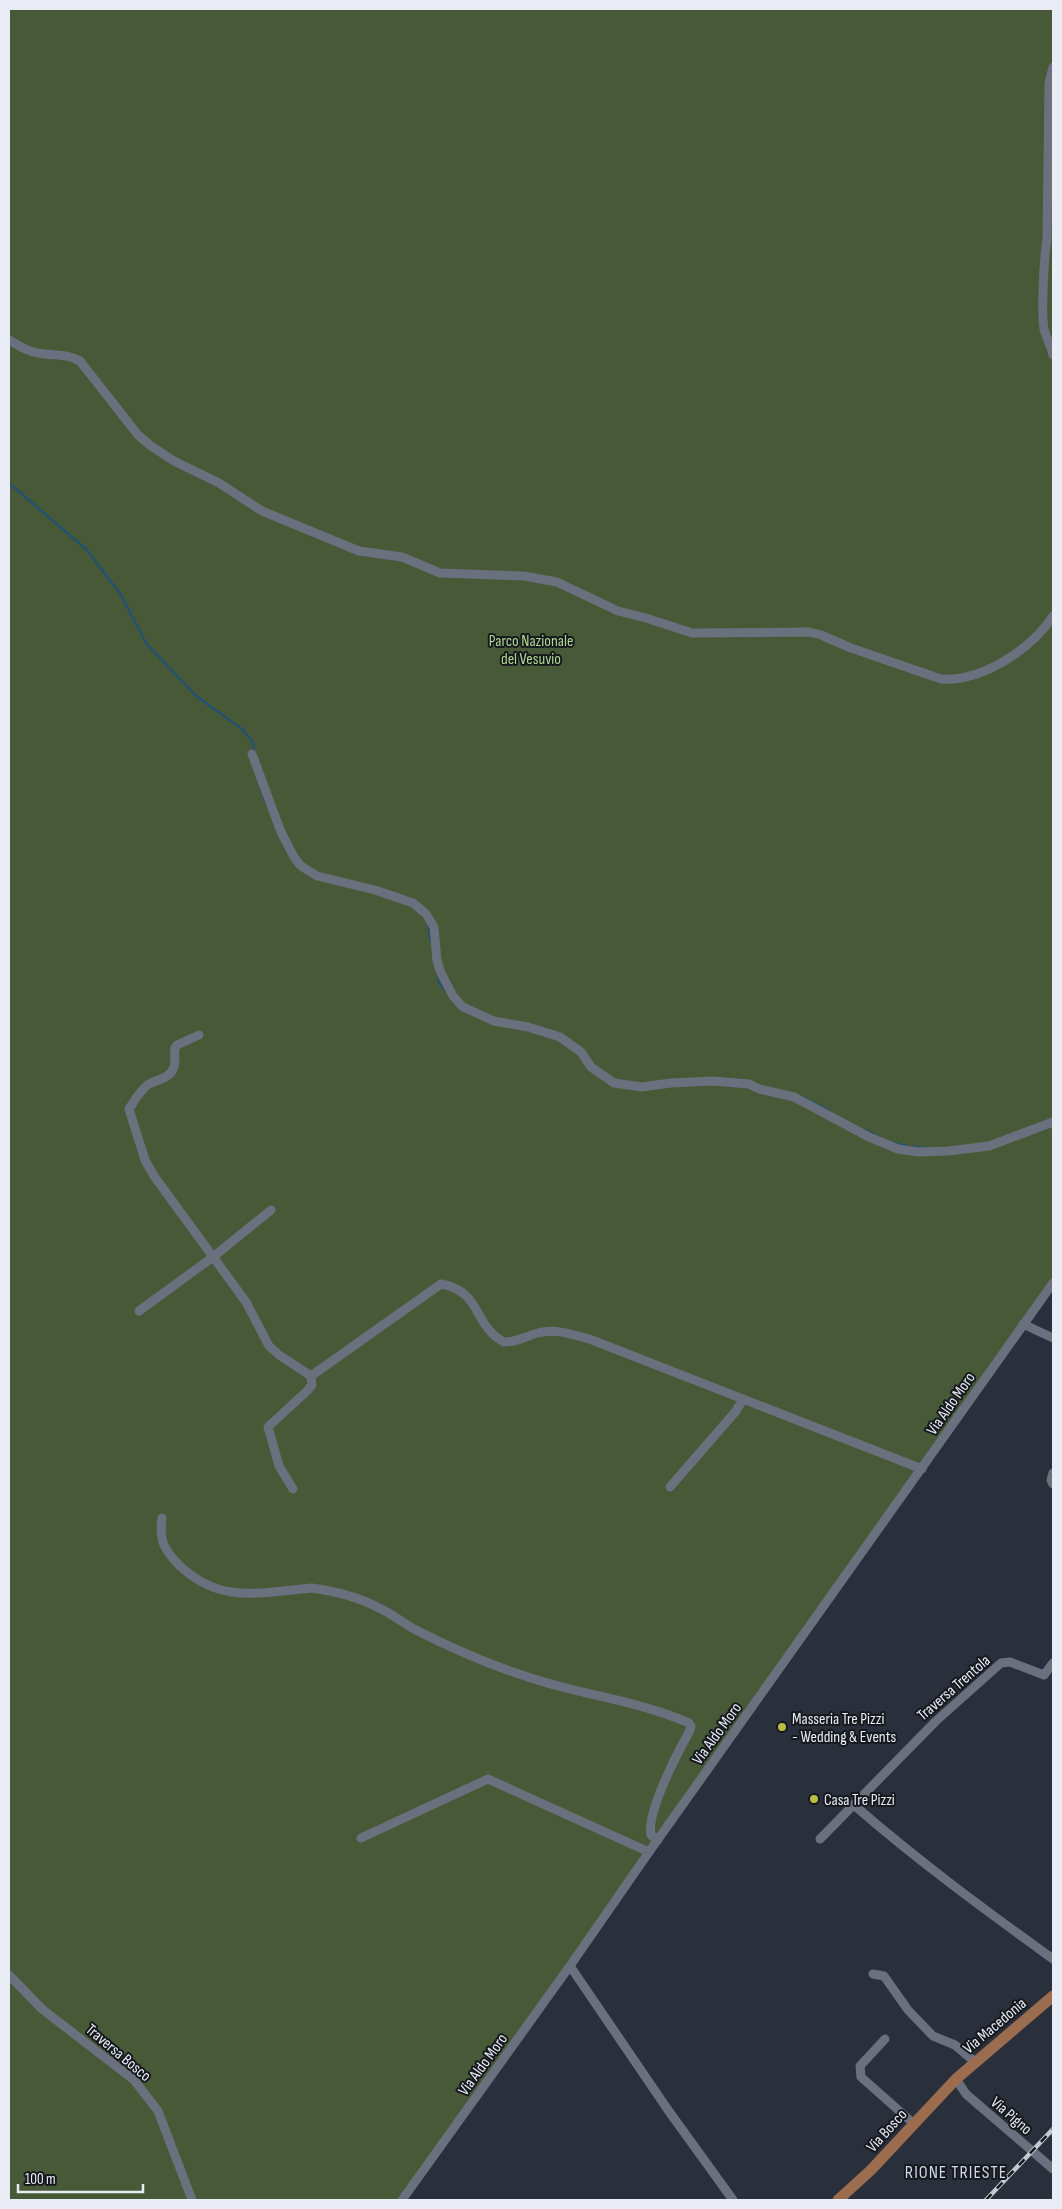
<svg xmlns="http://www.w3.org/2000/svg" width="1062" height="2209" font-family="'Sofia Sans Condensed',sans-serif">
<rect width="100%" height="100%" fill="#2a303b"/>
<polygon fill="#475937" points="9,9 1053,9 1053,1290 407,2200 9,2200"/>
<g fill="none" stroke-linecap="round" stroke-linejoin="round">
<g stroke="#235271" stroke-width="2.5">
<polyline points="9,483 87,550 121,595 146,643 196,696 242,729 253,742 254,753"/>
<polyline points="259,783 266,803"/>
<polyline points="428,923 431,942"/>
<polyline points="438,975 439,982 445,990"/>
<polyline points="802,1097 828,1110"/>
<polyline points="866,1130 879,1137"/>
<polyline points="893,1143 907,1146"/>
<polyline points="913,1147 925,1148"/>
<polyline points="1052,2135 1053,2136"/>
</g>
<g stroke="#6a707d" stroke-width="9">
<path d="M1053 67 1049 83 1047 238C1044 259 1041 309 1044 329 1046 337 1051 346 1053 355"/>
<path d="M9 340C18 345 27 352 38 353 53 356 66 353 80 361L138 435 151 446 174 461 219 483 262 511 359 551 402 557 440 573 524 576 557 582 618 611 646 618 692 633 809 632 821 635 851 648 941 679C981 682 1031 650 1053 616"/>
<polyline points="252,754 281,832 294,857 301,866 317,876 375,890 413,903 426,914 434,927 437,961 441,973 453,996 463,1007 494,1021 528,1027 560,1037 581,1052 591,1067 614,1083 642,1087 671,1083 712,1081 749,1084 759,1089 794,1097 869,1137 898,1149 918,1152 948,1151 989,1146 1053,1122"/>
<path d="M199 1035 177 1045 175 1048C174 1054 176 1061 174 1067 170 1079 158 1079 149 1084 140 1090 135 1100 129 1109L145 1160 154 1176 246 1302 269 1346 279 1355 311 1376"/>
<polyline points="139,1311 213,1257 271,1210"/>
<polyline points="1023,1324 1053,1338"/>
<polyline points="1053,1473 1051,1480 1053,1484"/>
<polyline points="670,1487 736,1411 743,1399"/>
<path d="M293 1489 279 1466 268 1427 307 1391 312 1385 311 1376 441 1284C482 1291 473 1326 504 1342 517 1342 526 1336 538 1333 556 1328 574 1335 592 1340L922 1469"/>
<path d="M162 1518C159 1541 164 1550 180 1566 222 1605 260 1592 312 1588 333 1591 358 1597 377 1607 391 1613 403 1623 416 1630 451 1648 488 1664 525 1676 579 1695 637 1700 689 1723L691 1726 689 1732C678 1752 646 1813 651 1835L658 1840"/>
<path d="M854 1805C917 1860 985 1910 1053 1959"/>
<polyline points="361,1838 488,1779 649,1852"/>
<polyline points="820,1839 936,1721 1001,1663 1010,1662 1044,1675 1053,1663"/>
<polyline points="570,1966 668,2110 733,2200"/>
<polyline points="873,1974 884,1976 908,2010 933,2036 955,2045 975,2062"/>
<polyline points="9,1975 42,2009 134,2080 158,2111 192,2200"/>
<polyline points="885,2039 860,2066 861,2077 913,2123"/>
<polyline points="956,2079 966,2094 1053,2169"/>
<polyline points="402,2200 572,1963 649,1852 1053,1283"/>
</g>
<polyline stroke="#9c6c4f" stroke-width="11" points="838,2200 871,2170 956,2079 1053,1996"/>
<g stroke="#c4c8d0" stroke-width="4.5">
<polyline id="rail" points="986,2200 1053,2129"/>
</g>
<use href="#rail" stroke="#15181d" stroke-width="2.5" stroke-dasharray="8" stroke-linecap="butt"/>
</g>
<g fill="#bcbf44" stroke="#15181d" stroke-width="2">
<circle cx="782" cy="1727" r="5"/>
<circle cx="814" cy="1799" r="5"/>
</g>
<g text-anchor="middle" stroke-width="4" stroke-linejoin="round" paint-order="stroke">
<g font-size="16" fill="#b2d891" stroke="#15181d">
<text x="531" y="646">Parco Nazionale<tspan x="531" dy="18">del Vesuvio</tspan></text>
</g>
<g font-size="16" fill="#e9ecf4" stroke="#15181d">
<text transform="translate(950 1403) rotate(-55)" y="6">Via Aldo Moro</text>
<text transform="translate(953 1687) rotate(-41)" y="6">Traversa Trentola</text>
<text transform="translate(716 1733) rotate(-54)" y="6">Via Aldo Moro</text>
<text transform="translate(994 2025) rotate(-40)" y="6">Via Macedonia</text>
<text transform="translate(119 2052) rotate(40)" y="6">Traversa Bosco</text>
<text transform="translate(482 2064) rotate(-54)" y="6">Via Aldo Moro</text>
<text transform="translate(1012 2115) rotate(41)" y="6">Via Pigno</text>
<text transform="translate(886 2130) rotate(-48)" y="6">Via Bosco</text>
</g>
<g font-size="16" fill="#e9ecf4" stroke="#15181d" text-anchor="start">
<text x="792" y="1724">Masseria Tre Pizzi<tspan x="792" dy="18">- Wedding &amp; Events</tspan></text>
<text x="824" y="1805">Casa Tre Pizzi</text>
</g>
<g font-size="18" letter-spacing="1" fill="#d2d9e8" stroke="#15181d">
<text x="956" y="2178">RIONE TRIESTE</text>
</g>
</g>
<rect width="1062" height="2209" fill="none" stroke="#e9ecf4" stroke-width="20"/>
<path d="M18 2184v8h125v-8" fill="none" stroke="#e9ecf4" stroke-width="2.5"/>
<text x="25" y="2184" font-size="15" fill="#e9ecf4" stroke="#15181d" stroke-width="4" paint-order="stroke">100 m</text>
</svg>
